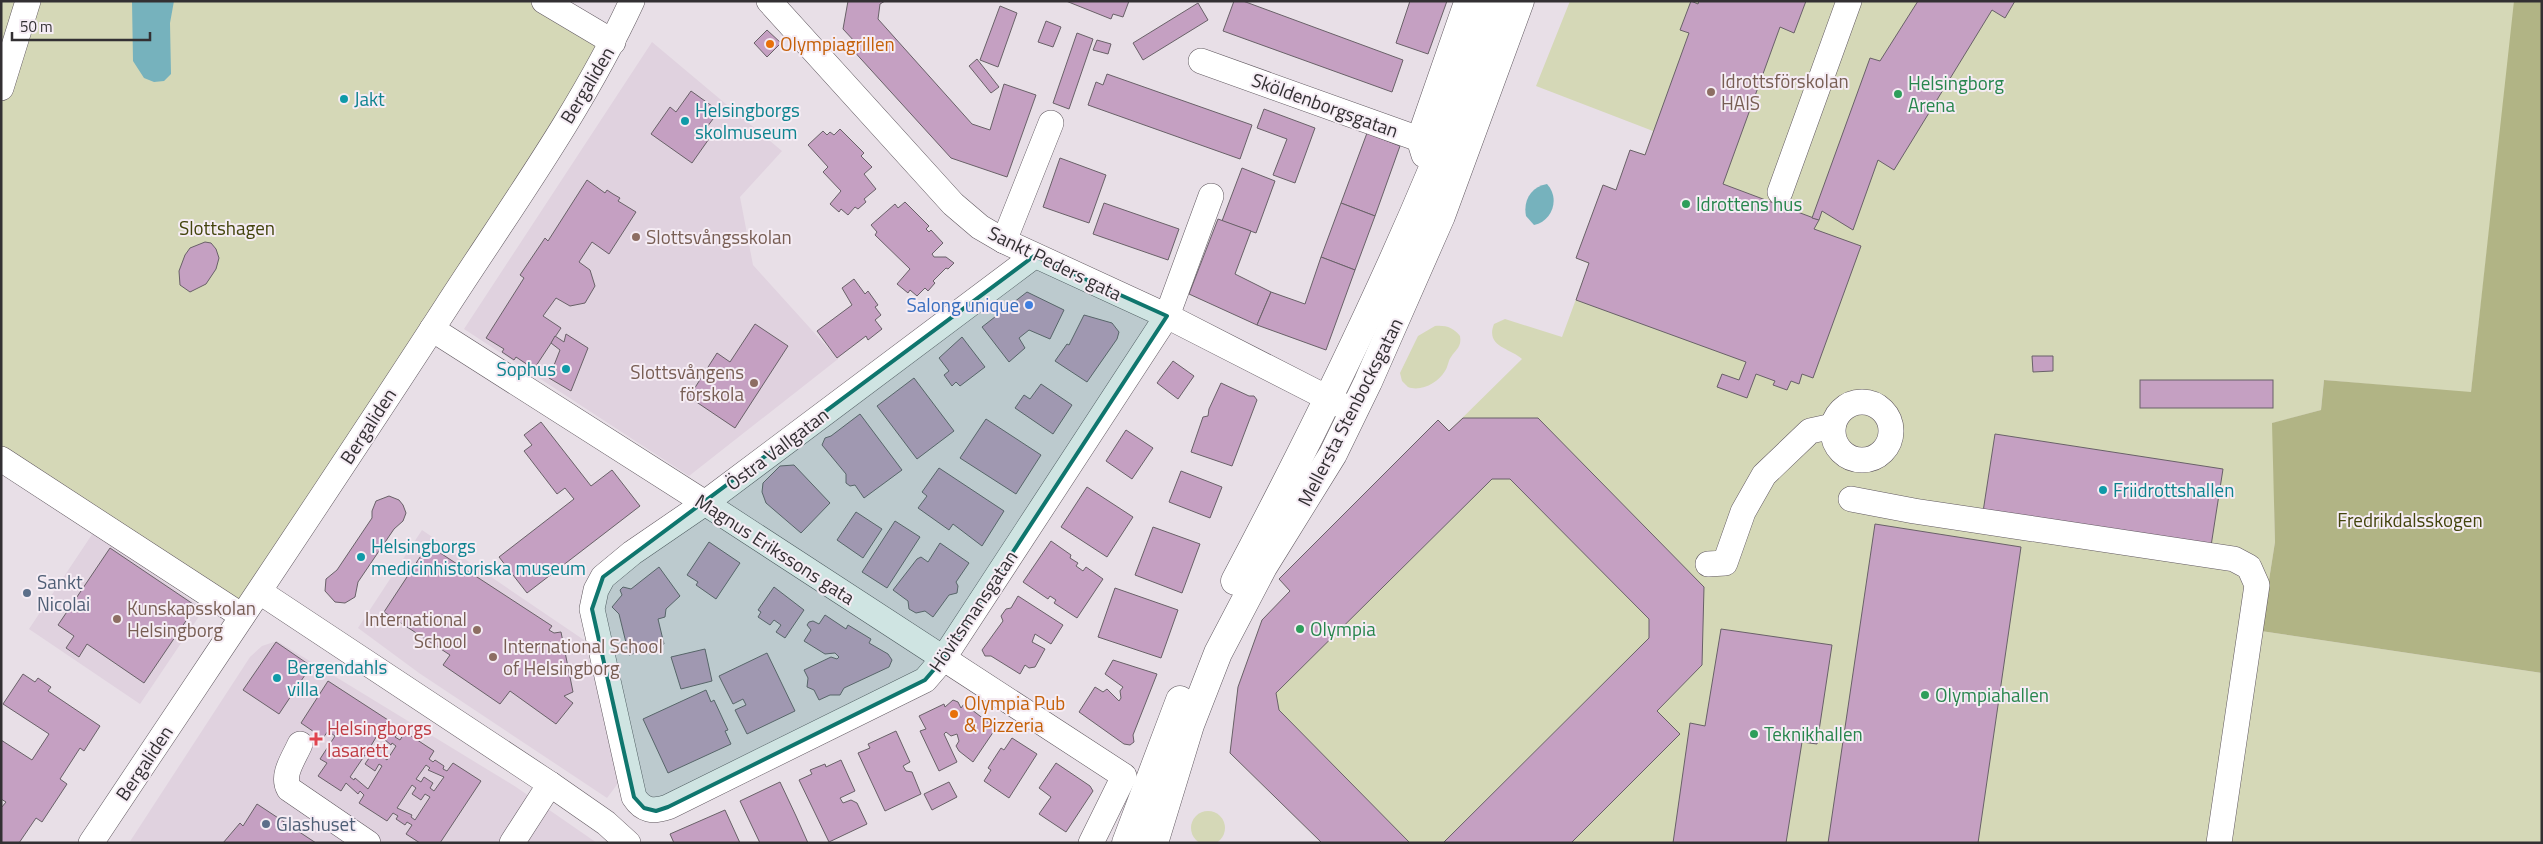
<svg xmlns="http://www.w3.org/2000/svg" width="2543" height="844" font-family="'Titillium Web',sans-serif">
<rect width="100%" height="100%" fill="#e8dfe7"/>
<g fill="#e0d2df">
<polygon points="652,42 782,151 740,197 753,265 838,359 689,476 464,329"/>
<polygon points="422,530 584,640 622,778 607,798 419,673 358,628"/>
<polygon points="93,533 204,609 140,704 29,629"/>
<polygon points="277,641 516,787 597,843 129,843 250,657 262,646"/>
</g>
<g fill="#d5d8b7">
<polygon points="1,1 544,1 613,42 240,615 1,459"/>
<path d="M1570 1H2515L2471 393 2324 380 2321 410 2273 423 2275 542 2261 631 2542 673V843H1322L1230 753 1238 687 1262 620 1290 591 1279 579 1438 420 1449 431 1522 359C1510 348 1485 347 1494 324L1505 319 1562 337 1589 264 1576 258 1603 185 1616 190 1630 151 1645 154 1653 131 1536 86Z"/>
<path d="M1435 326C1446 325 1454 328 1460 336 1462 347 1456 349 1451 357 1448 361 1448 367 1445 371 1438 383 1421 392 1408 387L1402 381 1400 373 1418 336Z"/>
<circle cx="1208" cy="828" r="17"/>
</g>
<polygon fill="#b1b485" points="2514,1 2542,1 2542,673 2261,631 2275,542 2272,423 2321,410 2324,380 2471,392"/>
<g fill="#76b2bd">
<polygon points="132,1 174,1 170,23 171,74 164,81 154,82 144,78 133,61"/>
<path d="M1547 184C1560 198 1553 221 1534 225L1526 216C1523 200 1531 187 1547 184Z"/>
</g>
<g fill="#c5a0c2" stroke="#696168" fill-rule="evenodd">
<polygon points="848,1 885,1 880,4 878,19 972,124 990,130 1004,84 1036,95 1007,177 951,158 851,48 856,43 843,29"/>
<polygon points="1066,1 1129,1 1123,17 1113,14 1111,19"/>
<polygon points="1234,1 1243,1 1403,60 1392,92 1223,31"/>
<polygon points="1410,1 1447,1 1428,54 1396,43"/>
<polygon points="1691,1 1698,4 1699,1 1806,1 1794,33 1780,27 1723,184 1819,220 1814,229 1861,246 1813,378 1802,374 1799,384 1791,381 1787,390 1773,385 1775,381 1756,374 1747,398 1717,387 1722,374 1739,380 1746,362 1576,300 1589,263 1576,258 1603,185 1616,190 1630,150 1645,155 1689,33 1680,30"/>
<polygon points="1918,1 2015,1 2005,18 1992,10 1894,170 1878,160 1853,230 1822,211 1819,220 1812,218 1870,58 1880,61"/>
<polygon points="1198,3 1208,20 1143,60 1133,43"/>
<polygon points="1000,6 1017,13 998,67 980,60"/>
<polygon points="1046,21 1061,27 1053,47 1038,42"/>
<polygon points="767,30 781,43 767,57 754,43"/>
<polygon points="1077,33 1093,39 1069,109 1053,103"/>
<polygon points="1097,40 1111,44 1108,54 1093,50"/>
<polygon points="977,59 999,87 991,93 969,66"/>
<polygon points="1107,74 1252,125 1240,159 1088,105 1096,82 1103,85"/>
<polygon points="691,91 719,111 704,131 711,136 692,163 651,134 670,107 676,112"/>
<polygon points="1264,109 1315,128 1295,183 1273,175 1287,139 1257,128"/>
<polygon points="840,129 864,153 861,156 872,167 864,174 876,189 864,199 866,202 858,209 855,207 848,215 841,209 839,212 830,204 841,191 823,172 828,167 808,145 823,131 827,135 830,132 834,135"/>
<polygon points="1367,133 1400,146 1375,216 1341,203"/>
<polygon points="1060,158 1106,175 1089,223 1043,207"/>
<polygon points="1242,168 1275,181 1256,233 1222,221"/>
<polygon points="587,180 605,193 607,190 613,194 620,198 618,201 636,212 609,254 592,242 579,262 590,270 595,286 585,303 570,306 556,298 543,316 561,328 534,369 516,357 514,360 502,352 504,349 486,338 524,278 520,275 545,238 548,241"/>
<polygon points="905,202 929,226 926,229 929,232 931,230 943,243 932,254 934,257 946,257 954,263 948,269 946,268 933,281 935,283 928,291 925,288 917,296 910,290 908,293 897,284 910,269 875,235 877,232 871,225 895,204 898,208"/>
<polygon points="1104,203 1179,229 1168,260 1093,234"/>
<polygon points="1341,203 1375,216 1355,270 1321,257"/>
<polygon points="1218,219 1251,231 1235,274 1271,292 1257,325 1189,294"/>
<polygon points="205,242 211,243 216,249 219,258 216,269 206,284 190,292 180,285 179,271 185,255 190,248"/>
<polygon points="1321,257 1355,270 1326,350 1257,325 1271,292 1305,304"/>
<polygon points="854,279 865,294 868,291 878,305 875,307 881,315 875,320 882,329 868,340 866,336 837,358 817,331 852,305 842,288"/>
<polygon points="1027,292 1064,310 1050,339 1029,330 1019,338 1025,348 1009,362 982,327"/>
<polygon points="1084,315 1112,323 1119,332 1117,339 1087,382 1055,361 1067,344 1069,345"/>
<polygon points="755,324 788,346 735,428 689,397 717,353 730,362"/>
<polygon points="566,334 588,348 571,391 549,378 560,350 551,343 555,336 564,342"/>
<polygon points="962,337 985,367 960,386 956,382 952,386 944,375 949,371 939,358"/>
<polygon points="2032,356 2053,356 2053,371 2033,372"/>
<polygon points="1173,361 1194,376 1178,399 1157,383"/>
<polygon points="914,378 954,431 917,459 877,406"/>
<rect x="2140" y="380" width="133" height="28"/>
<polygon points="1221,383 1249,396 1254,396 1257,400 1232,466 1191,452 1203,417 1208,416 1209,409"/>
<polygon points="1041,384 1072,405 1053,434 1015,408 1024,395 1030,399"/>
<polygon points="860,414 902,470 864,498 855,485 850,486 846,483 846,474 822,445 825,438 831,436"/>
<polygon points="1463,418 1538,418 1704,587 1702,665 1657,711 1680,734 1571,843 1443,843 1649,638 1649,619 1510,479 1492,479 1276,693 1279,710 1410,843 1322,843 1230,753 1238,687 1262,620 1290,591 1279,579 1438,420 1449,431"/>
<polygon points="986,419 1041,455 1016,494 960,458"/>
<polygon points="541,422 591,486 612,470 640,506 527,593 499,557 574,499 565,488 557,494 524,451 532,445 524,435"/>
<polygon points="1126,430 1153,448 1132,479 1106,461"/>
<polygon points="1995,434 2223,469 2211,546 1983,512"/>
<polygon points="794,465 830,503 801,533 766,503 762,492 763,483 780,466"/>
<polygon points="939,468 1004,511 982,546 953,524 949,530 918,508 927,496 922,492"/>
<polygon points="1181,471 1222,487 1210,518 1169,502"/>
<polygon points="1087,487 1133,517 1107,557 1061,527"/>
<polygon points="389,496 399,500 403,505 406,513 403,521 394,529 358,582 355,597 345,603 335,602 325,591 326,579 337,570 372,518 372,511 376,501"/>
<polygon points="856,512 882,529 863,558 837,540"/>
<polygon points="895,521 920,537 887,588 862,572"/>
<polygon points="1875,524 2021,547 1978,843 1828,843"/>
<polygon points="1153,527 1200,544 1182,593 1135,575"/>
<polygon points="1051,541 1071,555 1070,558 1078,563 1076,566 1083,571 1086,567 1103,579 1077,618 1054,603 1056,600 1050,596 1048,599 1023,582"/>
<polygon points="709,542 740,563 716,599 696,585 698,582 687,575"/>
<polygon points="940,543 969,563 956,582 958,586 957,593 949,595 933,617 925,611 916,613 909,609 908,601 893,590 917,559 921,557 928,562"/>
<polygon points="428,545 552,626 549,630 554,633 561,632 573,692 564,696 573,703 556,724 510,691 500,704 443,665 450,655 384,612"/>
<polygon points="110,548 196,606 144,683 87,644 79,657 66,648 74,636 58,625"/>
<polygon points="659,567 680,596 666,609 665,617 658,619 664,644 629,655 619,614 612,607 622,595 620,590 623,587 631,589"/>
<polygon points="774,587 804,610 785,638 776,632 781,625 774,620 770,625 758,617 761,612 758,610"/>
<polygon points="1115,588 1178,610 1161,658 1098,637"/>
<polygon points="1018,596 1063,625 1051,644 1035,634 1032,642 1045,649 1035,667 1029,668 1025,665 1020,674 991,656 985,656 982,650 1003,621 1001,616 1006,609 1011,608"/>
<polygon points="825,615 846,629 848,625 871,639 869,643 888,654 892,660 889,667 844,688 840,695 830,695 819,700 814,690 807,687 808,678 804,670 831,657 837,659 839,657 835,653 825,654 804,641 811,630 807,625 809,622 813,621 819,624"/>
<polygon points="1721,629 1832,645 1817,744 1802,742 1786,843 1673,843 1690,723 1705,726"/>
<polygon points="276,642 311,666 279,714 243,690"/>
<polygon points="705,649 712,681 681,689 671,657"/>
<polygon points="767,653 795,711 747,734 735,710 746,705 743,699 733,704 719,676"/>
<polygon points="1113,660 1157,674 1133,735 1134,742 1130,745 1124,744 1079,712 1095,687 1103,692 1107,689 1119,701 1121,698 1120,691 1123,687 1105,674"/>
<polygon points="23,674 35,682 38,678 51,687 48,691 100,726 84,751 80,748 60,779 67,784 42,822 36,818 19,843 1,843 1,808 6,802 1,799 1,740 32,760 49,734 3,704"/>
<path d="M328 681 388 720 382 728 386 731 387 728 397 734 395 737 400 740 405 732 434 751 429 759 433 762 435 760 444 766 443 769 447 771 453 763 481 781 440 843H420L406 834 412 825 407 822 405 825 396 819 398 816 393 813 387 821 359 803 364 795 360 791 358 794 346 783 341 791 318 776 327 763 320 759 335 736 328 731 323 738 301 723ZM378 734 391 745 392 743 396 746 387 760 383 757 386 752 377 745 373 751 369 749ZM365 755 369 758 365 764 375 771 379 764 382 766 368 789 355 778 354 780 350 777ZM426 765 430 768 428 770 444 777 434 791 430 788 433 783 424 777 421 782 416 779ZM412 785 416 788 412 794 421 800 425 794 430 797 415 820 411 817 412 815 397 808Z"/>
<polygon points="706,690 711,702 714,700 728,730 725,731 731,744 668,773 643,719"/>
<polygon points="953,700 958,702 961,708 964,704 996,728 973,762 959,751 956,746 959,741 957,734 951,736 946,732 944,734 957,762 939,771 920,731 926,729 919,716 944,704 945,707"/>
<polygon points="896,731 910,762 903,766 906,771 912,772 921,794 885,811 858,753 870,748 868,744"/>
<polygon points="1012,738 1037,754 1009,798 984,781 991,770 988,768 1001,748 1004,750"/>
<polygon points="841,760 855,791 840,798 843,803 851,800 857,803 867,824 829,842 799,780 812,774 810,770 825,764 826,767"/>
<polygon points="1056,763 1090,786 1093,791 1066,832 1039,814 1051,797 1039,788"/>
<polygon points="780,782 796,816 808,843 760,843 740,801"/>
<polygon points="949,782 957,797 932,810 924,794"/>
<polygon points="257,804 316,843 223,843 240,823 243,826"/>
<polygon points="725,810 740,843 674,843 670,834"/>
</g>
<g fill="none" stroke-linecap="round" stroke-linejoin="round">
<g stroke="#615960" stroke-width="26">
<g id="minor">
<polyline points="544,1 613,42"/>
<polyline points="769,1 953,204 980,227 1004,241 1167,316 1347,408"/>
<polyline points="1201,61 1419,139"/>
<polyline points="1,88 28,1"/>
<polyline points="1424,155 1419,139 1467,1"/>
<polyline points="1780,192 1849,1"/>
<polyline points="1004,241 1051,123"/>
<path d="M1034 256 705 503 632 553 603 577 596 590 592 609 634 797C643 811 653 812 668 807L925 680 943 659 1167 316 1211 196"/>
<polyline points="432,329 705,503 1124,776 1091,843"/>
<circle cx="1862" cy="431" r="29"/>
<polyline points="1,459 242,616"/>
<polyline points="1851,499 1914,511 2234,559 2249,567 2257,585 2219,843"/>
<polyline points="1708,564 1725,563 1743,512 1764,475 1810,431 1833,426"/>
<polyline points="260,592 550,784 606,823 628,843"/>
<path d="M300 744C294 758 281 775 289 789L368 843"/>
<path d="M91 843C210 664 330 487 447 306 511 207 582 109 632 1"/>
<polyline points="512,843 550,784"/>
</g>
</g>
<g stroke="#615960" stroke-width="29">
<g id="major">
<path d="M1235 581C1306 447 1374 309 1433 168 1455 114 1474 57 1494 1"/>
<polyline points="1126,843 1180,700"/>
<polyline points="1154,843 1190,725 1218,653 1263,567 1333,454 1368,382 1441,216 1520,1"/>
</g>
</g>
<use href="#minor" stroke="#fff" stroke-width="25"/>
<use href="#major" stroke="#fff" stroke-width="28"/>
</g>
<path fill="#0f766e" fill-opacity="0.2" stroke="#0f766e" stroke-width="4" stroke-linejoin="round" d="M1034 256 1167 316 943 659 925 680 668 807 656 811 644 808 634 797 592 609 603 577Z"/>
<g fill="#e8710a" stroke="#f5ecf4" stroke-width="2">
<circle cx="770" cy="44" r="5"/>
<circle cx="954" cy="714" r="5"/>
</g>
<g fill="#8d6e63" stroke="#f5ecf4" stroke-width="2">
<circle cx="1711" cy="92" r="5"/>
<circle cx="636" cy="237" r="5"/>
<circle cx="754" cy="383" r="5"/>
<circle cx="117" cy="619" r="5"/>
<circle cx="477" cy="630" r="5"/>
<circle cx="493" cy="657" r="5"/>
</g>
<g fill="#2e9e5b" stroke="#f5ecf4" stroke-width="2">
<circle cx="1898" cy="94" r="5"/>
<circle cx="1686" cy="204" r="5"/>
<circle cx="1300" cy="629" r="5"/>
<circle cx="1925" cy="695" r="5"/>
<circle cx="1754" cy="734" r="5"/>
</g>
<g fill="#0f9aa8" stroke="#f5ecf4" stroke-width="2">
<circle cx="344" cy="99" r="5"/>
<circle cx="685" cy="121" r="5"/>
<circle cx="566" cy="369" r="5"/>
<circle cx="2103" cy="490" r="5"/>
<circle cx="361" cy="557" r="5"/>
<circle cx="277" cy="678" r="5"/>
</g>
<circle fill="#3f7fe0" stroke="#f5ecf4" stroke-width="2" cx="1029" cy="305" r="5"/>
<g fill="#5c6f8a" stroke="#f5ecf4" stroke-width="2">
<circle cx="27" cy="593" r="5"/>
<circle cx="266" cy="824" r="5"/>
</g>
<path fill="#e0444e" stroke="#f5ecf4" stroke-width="2" d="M313.5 731.5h5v5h5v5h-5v5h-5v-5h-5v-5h5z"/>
<g text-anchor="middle" stroke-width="4" stroke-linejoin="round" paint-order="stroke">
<g font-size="19" fill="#c56008" stroke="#f5ecf4" text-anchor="start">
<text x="780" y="51">Olympiagrillen</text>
<text x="964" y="710">Olympia Pub<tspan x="964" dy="22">&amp; Pizzeria</tspan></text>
</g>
<g font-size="19" fill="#785e54" stroke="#f5ecf4" text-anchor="start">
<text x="1721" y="88">Idrottsförskolan<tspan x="1721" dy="22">HAIS</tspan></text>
<text x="646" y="244">Slottsvångsskolan</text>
<text x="744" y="379" text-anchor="end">Slottsvångens<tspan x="744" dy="22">förskola</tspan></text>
<text x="127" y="615">Kunskapsskolan<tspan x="127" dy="22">Helsingborg</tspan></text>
<text x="467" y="626" text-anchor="end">International<tspan x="467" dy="22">School</tspan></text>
<text x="503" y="653">International School<tspan x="503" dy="22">of Helsingborg</tspan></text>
</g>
<g font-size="19" fill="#27864d" stroke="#f5ecf4" text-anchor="start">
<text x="1908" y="90">Helsingborg<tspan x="1908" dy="22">Arena</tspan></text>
<text x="1696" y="211">Idrottens hus</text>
<text x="1310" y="636">Olympia</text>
<text x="1935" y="702">Olympiahallen</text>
<text x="1764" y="741">Teknikhallen</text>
</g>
<g font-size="19" fill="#333033" stroke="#f5ecf4">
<text transform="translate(587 85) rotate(-59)" y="7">Bergaliden</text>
<text transform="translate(1325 105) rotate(20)" y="7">Sköldenborgsgatan</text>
<text transform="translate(1055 263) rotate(26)" y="7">Sankt Peders gata</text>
<text transform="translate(1350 412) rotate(-63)" y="7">Mellersta Stenbocksgatan</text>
<text transform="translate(368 426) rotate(-57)" y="7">Bergaliden</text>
<text transform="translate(777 449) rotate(-37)" y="7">Östra Vallgatan</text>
<text transform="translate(775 549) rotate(33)" y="7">Magnus Erikssons gata</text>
<text transform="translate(973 611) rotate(-56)" y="7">Hövitsmansgatan</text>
<text transform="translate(144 763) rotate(-56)" y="7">Bergaliden</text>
</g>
<g font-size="19" fill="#0d838f" stroke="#f5ecf4" text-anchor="start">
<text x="354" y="106">Jakt</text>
<text x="695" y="117">Helsingborgs<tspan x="695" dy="22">skolmuseum</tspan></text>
<text x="556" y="376" text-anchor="end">Sophus</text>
<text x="2113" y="497">Friidrottshallen</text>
<text x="371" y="553">Helsingborgs<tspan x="371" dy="22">medicinhistoriska museum</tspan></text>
<text x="287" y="674">Bergendahls<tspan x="287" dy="22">villa</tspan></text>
</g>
<g font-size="19" fill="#43440c" stroke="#f5ecf4">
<text x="227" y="235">Slottshagen</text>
<text x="2410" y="527">Fredrikdalsskogen</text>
</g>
<g font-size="19" fill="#366cbe" stroke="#f5ecf4" text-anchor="end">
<text x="1019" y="312">Salong unique</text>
</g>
<g font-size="19" fill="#4e5e75" stroke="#f5ecf4" text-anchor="start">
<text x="37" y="589">Sankt<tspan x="37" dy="22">Nicolai</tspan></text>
<text x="276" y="831">Glashuset</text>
</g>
<g font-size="19" fill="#be3a42" stroke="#f5ecf4" text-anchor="start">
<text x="327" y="735">Helsingborgs<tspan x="327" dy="22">lasarett</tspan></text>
</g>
</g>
<rect width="2543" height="844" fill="none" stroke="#333033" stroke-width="5"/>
<path d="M12 32v8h138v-8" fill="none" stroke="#333033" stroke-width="2.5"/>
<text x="20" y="32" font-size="15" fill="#333033" stroke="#f5ecf4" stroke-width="4" paint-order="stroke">50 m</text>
</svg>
